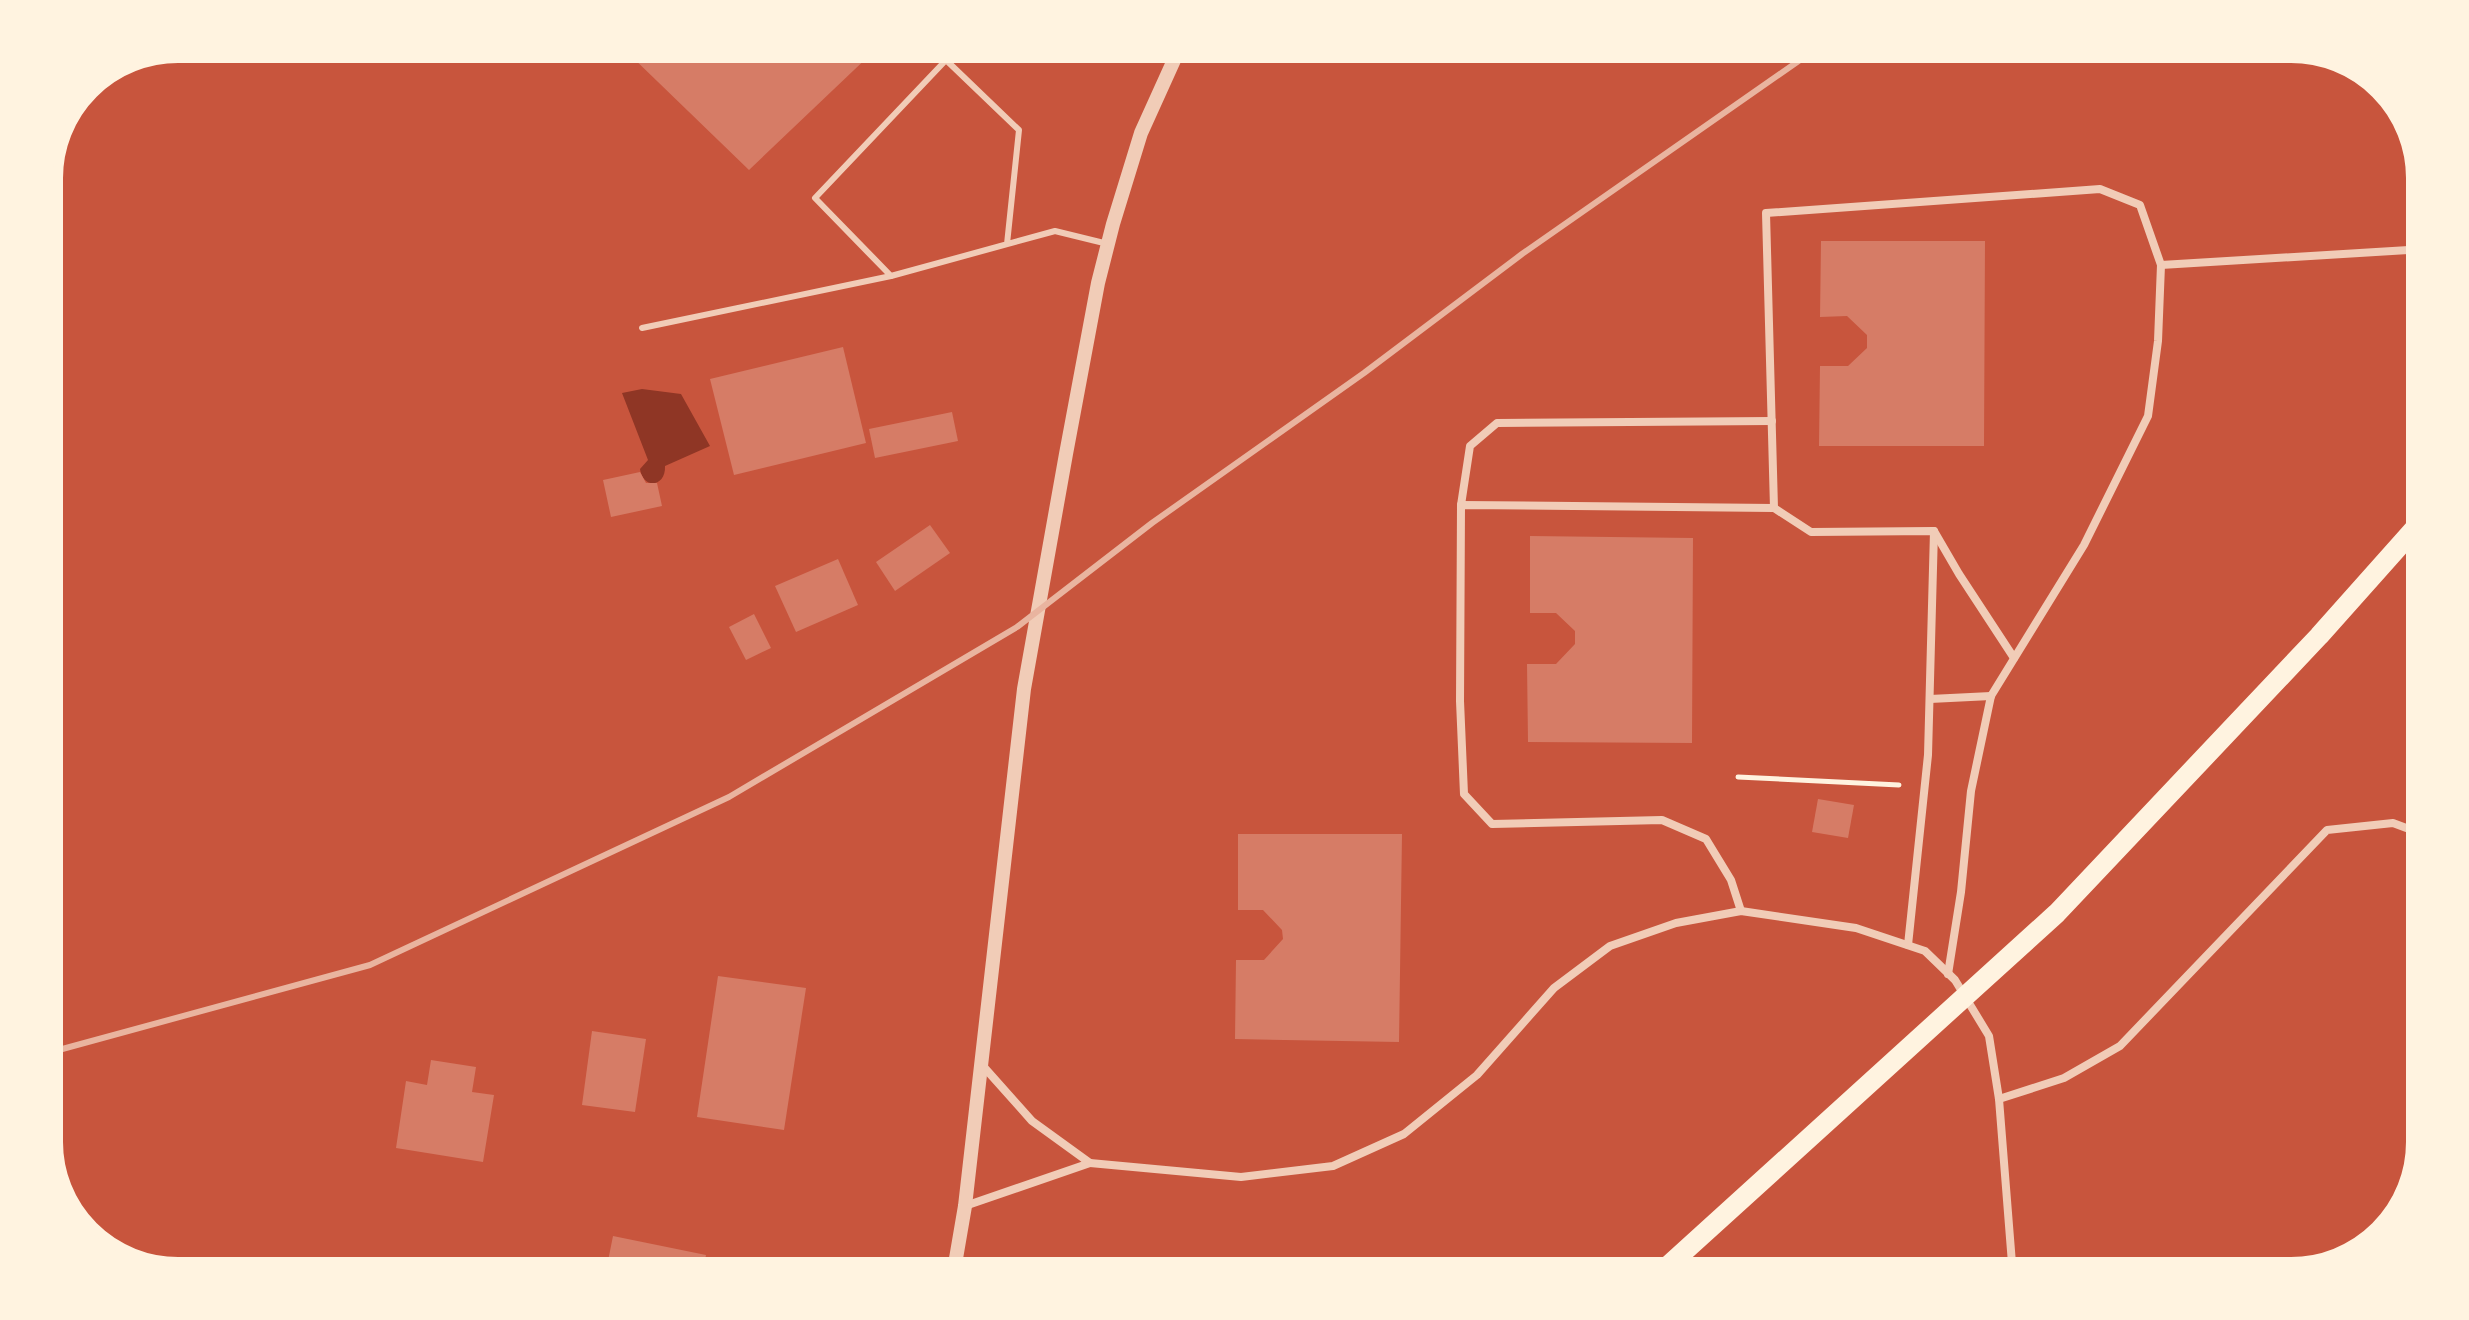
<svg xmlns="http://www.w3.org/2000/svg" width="2469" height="1320" font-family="'DejaVu Sans',sans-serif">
<rect width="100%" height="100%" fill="#c8553d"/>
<path fill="#8f3625" d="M642 389 681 394 710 446 665 466C666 487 643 490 640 469L648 460 622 393Z"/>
<g fill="#d67c66">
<polygon points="874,51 749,170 627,52 673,52"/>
<polygon points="1821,241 1985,241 1984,446 1819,446 1820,366 1848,366 1867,348 1867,335 1847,316 1820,317"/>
<polygon points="843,347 866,443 734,475 710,379"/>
<polygon points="952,412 958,441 875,458 869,429"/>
<polygon points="640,472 646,483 657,483 662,506 611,517 603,480"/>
<polygon points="930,525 950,553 895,591 876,562"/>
<polygon points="1530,536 1693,538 1692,743 1528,742 1527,664 1556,664 1575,644 1575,631 1556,613 1530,613"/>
<polygon points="838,559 858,605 796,632 775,586"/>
<polygon points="754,614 771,648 746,660 729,627"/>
<polygon points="1818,799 1854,805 1848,838 1812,832"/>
<polygon points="1238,834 1402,834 1399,1042 1235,1039 1236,960 1264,960 1283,939 1282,930 1263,910 1238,910"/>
<polygon points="718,976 806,988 784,1130 697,1117"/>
<polygon points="592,1031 646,1039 635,1112 582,1105"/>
<polygon points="431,1060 476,1067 472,1092 494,1095 483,1162 396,1148 406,1081 427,1085"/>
<polygon points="613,1236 706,1255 705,1260 732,1266 730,1276 605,1276"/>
</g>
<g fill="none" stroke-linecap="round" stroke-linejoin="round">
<polyline stroke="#fff3e0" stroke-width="5" points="1738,777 1899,785"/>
<g stroke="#f1ccb7" stroke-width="6">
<polyline points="1007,244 1019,130 946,60 815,198 891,276 1055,231 1108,244"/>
<polyline points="642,328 891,276"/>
</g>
<g stroke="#f1ccb7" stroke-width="8">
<polyline points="2161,265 2425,249"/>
<polyline points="1461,505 1470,446 1497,423 1772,421"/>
<polyline points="1774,508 1766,213 2100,189 2140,205 2161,265 2158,341 2148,416 2084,545 1991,696 1971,791 1961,892 1948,974"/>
<polyline points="1930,699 1991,696"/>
<polyline points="1741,911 1731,880 1706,839 1662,820 1492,824 1464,794 1460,701 1461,505 1774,508 1811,532 1934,531 1959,574 2014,658"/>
<polyline points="1908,945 1928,755 1934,531"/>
<polyline points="1999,1099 2064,1078 2120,1046 2327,830 2393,823 2425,835"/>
<polyline points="1090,1163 1241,1177 1333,1166 1404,1134 1477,1075 1554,988 1610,946 1676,923 1741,911 1856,928 1925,951 1955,980 1989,1036 1999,1099 2013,1276"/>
<polyline points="965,1206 1090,1163 1032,1121 983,1066"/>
</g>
<polyline stroke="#f1ccb7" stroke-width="14" points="953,1276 965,1206 1024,689 1066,454 1098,283 1113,224 1141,133 1179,49"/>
<polyline stroke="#fff3e0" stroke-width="20" points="1657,1276 2057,913 2319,636 2425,517"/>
<polyline stroke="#e9b49f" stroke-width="6" points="44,1054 370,965 729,797 1017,627 1152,523 1364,373 1522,254 1820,46"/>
</g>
<path d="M0 0H2469V1320H0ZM178 58H2291A120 120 0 0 1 2411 178V1142A120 120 0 0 1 2291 1262H178A120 120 0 0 1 58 1142V178A120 120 0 0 1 178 58Z" fill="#fff3e0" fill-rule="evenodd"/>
<path fill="none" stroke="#fff3e0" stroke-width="10" d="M178 58H2291A120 120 0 0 1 2411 178V1142A120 120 0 0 1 2291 1262H178A120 120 0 0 1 58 1142V178A120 120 0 0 1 178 58Z"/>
</svg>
